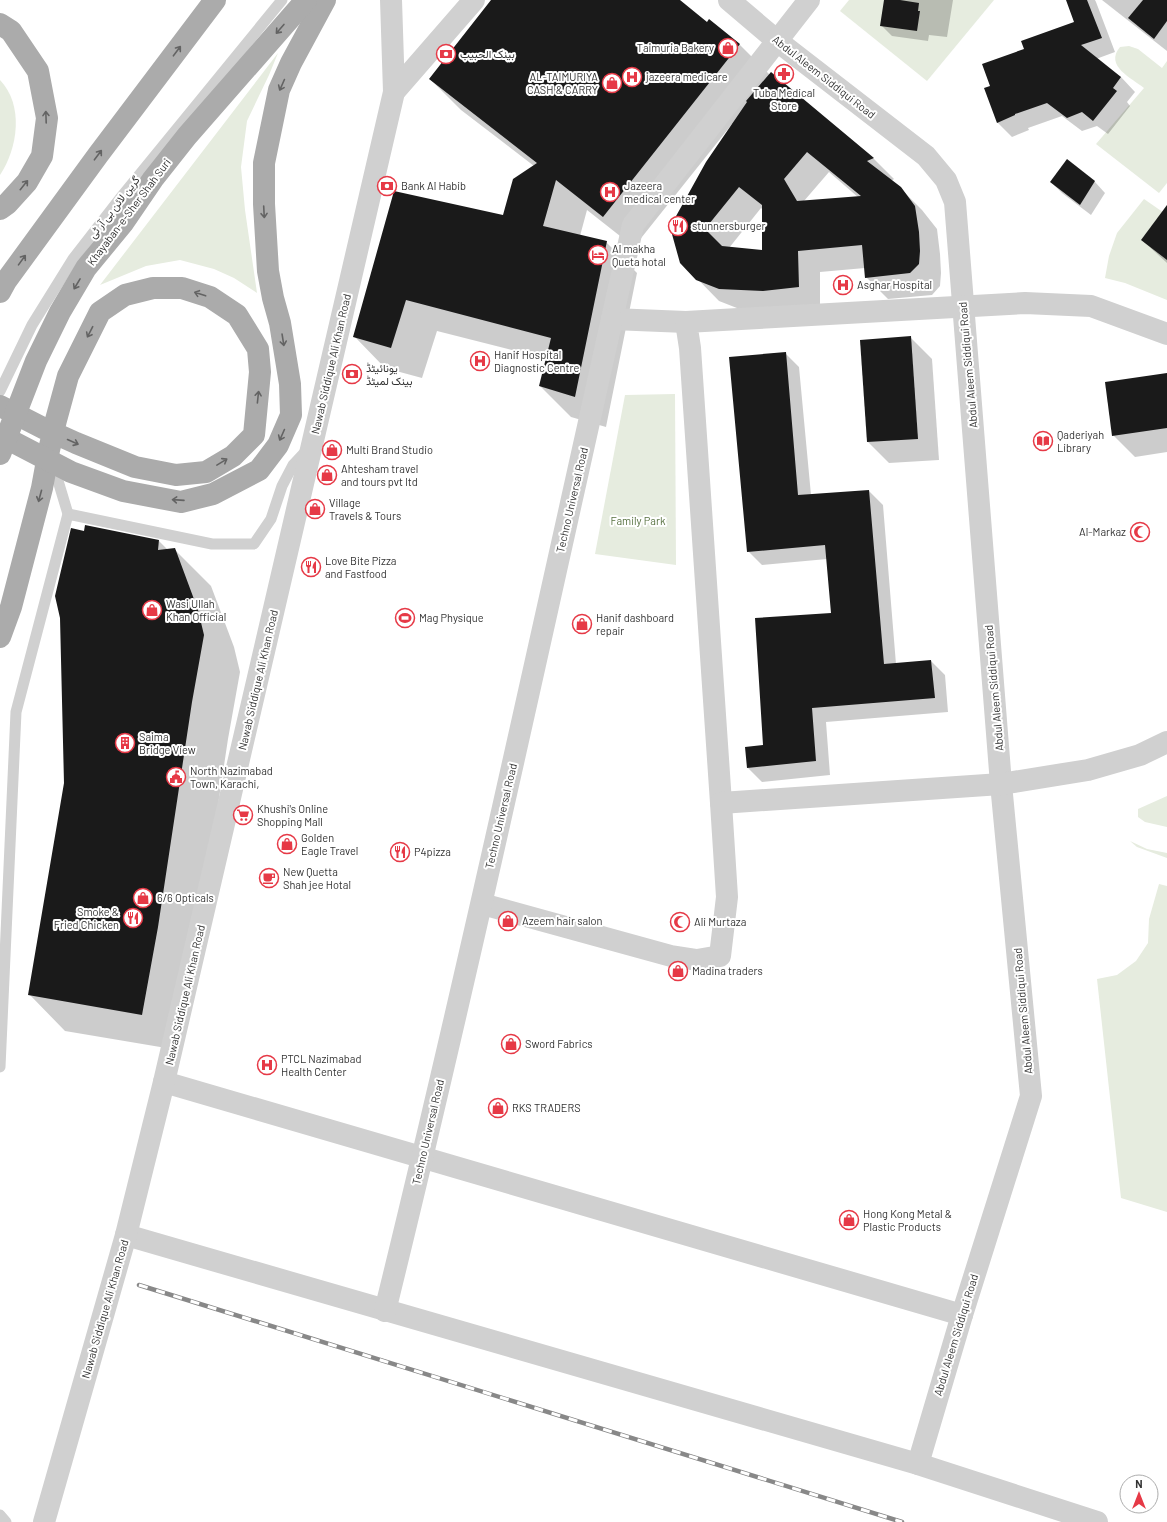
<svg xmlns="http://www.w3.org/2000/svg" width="1167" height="1522" font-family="Barlow,Vazirmatn,sans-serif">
<rect width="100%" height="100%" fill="#fff"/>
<g fill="#e6ecdf">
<polygon points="849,0 994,0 927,81 840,11"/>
<path d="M1129 46 1138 49 1162 68 1167 61V183L1159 193 1096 144 1144 88C1132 78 1104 66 1120 47Z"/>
<polygon points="278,53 269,75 247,121 241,167 245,210 257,293 234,278 214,269 180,260 146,266 100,285"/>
<path d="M0 80C24 105 18 148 0 175Z"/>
<polygon points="1144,199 1167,215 1167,300 1125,283 1105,278 1109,256 1117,233"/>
<polygon points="675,394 676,565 595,554 625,395"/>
<polygon points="1167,796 1167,827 1145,822 1138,817 1138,809"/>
<polygon points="1130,841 1147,849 1167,853 1167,858 1137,847"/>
<polygon points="1159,884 1167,886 1167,1212 1121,1198 1097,979 1117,975 1136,961 1148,943 1149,919"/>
</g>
<g fill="#0003" fill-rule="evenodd">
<path d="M492 0H678L707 23 739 44 770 75 873 158 894 179 891 181 900 188 922 210 937 229 940 254 941 273 940 286 932 295 888 299 866 277 865 268 820 272V308L742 310 719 301 681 262 733 125 732 124 634 247 587 210 580 236 606 242 637 273 606 427 571 417 540 386 547 359 437 331 422 378 385 368 355 337 504 217 534 166 461 110 430 79ZM829 172 859 198 804 201ZM761 208 763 210V251L729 248Z"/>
<polygon points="885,0 953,0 947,37 929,35 928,41 892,36 882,26"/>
<polygon points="1067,0 1095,0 1096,2 1115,52 1096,59 1121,77 1135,92 1127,102 1130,106 1108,134 1097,126 1082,131 1062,116 1028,128 1029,130 1012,137 997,122 991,86 1026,49 1075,23"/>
<polygon points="1102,0 1167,0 1167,51"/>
<polygon points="1051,182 1095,182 1105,193 1091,215 1062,193"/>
<polygon points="1167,207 1167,263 1142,240"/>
<polygon points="910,337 932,359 939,460 889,463 868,442"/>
<polygon points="785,353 799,367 811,495 869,491 883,505 896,664 931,661 945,675 948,712 826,722 830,775 762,782 748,768 764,746 832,614 827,559 762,565 748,551"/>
<polygon points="1167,374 1167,452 1135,457 1113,435"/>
<polygon points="159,541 168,550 174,549 211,586 234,647 240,672 228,739 194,964 178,1050 65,1031 29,994"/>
</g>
<g fill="#1a1a1a" fill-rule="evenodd">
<polygon points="491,0 680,0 707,22 709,19 740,44 603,217 556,180 543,226 607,241 575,397 539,386 551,338 406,300 391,348 353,337 394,191 503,215 513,179 537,163 429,79"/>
<polygon points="884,0 900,0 919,3 918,11 920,11 917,31 880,26"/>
<polygon points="1066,0 1087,0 1102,38 1081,45 1121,77 1113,88 1117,91 1093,121 1082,112 1067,118 1047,103 1015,114 1015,115 997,123 984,88 990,86 982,64 1024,49 1021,41 1074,22"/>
<polygon points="1143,0 1167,0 1167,21 1154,39 1128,18"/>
<path d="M771 72 874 158 867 161 901 187 915 206 919 232 920 251 919 264 910 273 865 278 862 245 798 251 799 287 763 291 719 289 696 280 680 263 670 227 706 162 747 102 746 101ZM807 152 861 196 797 201 784 179ZM739 187 762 205V250L722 246 705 229Z"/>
<polygon points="1067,159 1095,181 1080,205 1050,182"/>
<polygon points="1167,205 1167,260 1141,240"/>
<polygon points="911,336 918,439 867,442 860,340"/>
<polygon points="786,352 798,495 869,490 884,664 931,660 935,698 812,708 816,761 747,768 745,747 763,745 755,618 831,613 825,545 747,552 729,357"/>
<polygon points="1167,373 1167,428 1112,436 1105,382"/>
<polygon points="85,525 159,540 158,550 175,548 198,610 204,635 192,702 158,927 142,1015 28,995 64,783 60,618 55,596 71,528 84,531"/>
</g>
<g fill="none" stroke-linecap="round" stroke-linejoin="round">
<g stroke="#d0d0d0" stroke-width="11">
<polyline points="0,391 32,325 73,259 122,196 282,0"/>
<polyline points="53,464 68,514"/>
<polyline points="0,1067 16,712 68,514 212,544 254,544 271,519 282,486 293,465 307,450"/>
<polyline points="0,1515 6,1522"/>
</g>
<g stroke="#d0d0d0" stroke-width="22">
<polyline points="391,0 394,92"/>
<polyline points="729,0 776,40 926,156 946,180 955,202 1001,784 1031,1096 962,1315 918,1464"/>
<polyline points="686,322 612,319 633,225 809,0"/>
<polyline points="721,803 690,348 686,322 1025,303 1091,306 1167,334"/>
<polyline points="482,904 671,956 697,960 720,956 727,897 721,803 1001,784 1088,770 1140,755 1167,742"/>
<polyline points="164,1082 962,1315"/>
<polyline points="126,1235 918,1464 1097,1522"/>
<path d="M385 1311C466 982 538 650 612 319"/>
<polyline points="44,1522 126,1235 164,1082 394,92 474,0"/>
</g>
<g stroke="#ababab" stroke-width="22">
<polyline points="0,24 11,31 38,71 47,118 42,156 27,182 7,204 0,209"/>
<polyline points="0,292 6,281 98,155 215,0"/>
<polyline points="0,406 43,428 76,443 135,467 176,475 206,472 233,456 254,435 260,372 258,349 237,315 210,297 182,288 153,288 125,295 100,312 68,376 56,420 49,450 42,488 11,607 0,637"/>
<polyline points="0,435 71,472 123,491 181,502 213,494 259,470 278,445 291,415 290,384 280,323 273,298 268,271 264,204 264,163 279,90 291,63 325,0"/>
<polyline points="0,454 36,361 60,312 86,268 123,223 153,179 187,136 306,0"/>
</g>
<g stroke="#888" stroke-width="4.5">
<polyline id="rail" points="139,1285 902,1522"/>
</g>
<use href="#rail" stroke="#fff" stroke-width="3" stroke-dasharray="9" stroke-linecap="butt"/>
</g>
<defs><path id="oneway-shaft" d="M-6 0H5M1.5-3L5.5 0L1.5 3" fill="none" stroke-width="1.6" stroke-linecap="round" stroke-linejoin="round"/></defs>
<g stroke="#636363">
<use href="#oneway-shaft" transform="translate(280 29) rotate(131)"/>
<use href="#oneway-shaft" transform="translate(177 51) rotate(-53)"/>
<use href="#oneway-shaft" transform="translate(282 85) rotate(114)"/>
<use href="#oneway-shaft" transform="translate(46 117) rotate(-92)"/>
<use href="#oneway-shaft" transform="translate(98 155) rotate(-53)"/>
<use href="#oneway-shaft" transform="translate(24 185) rotate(-51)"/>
<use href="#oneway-shaft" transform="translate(264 212) rotate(87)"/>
<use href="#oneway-shaft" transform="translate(22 260) rotate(-54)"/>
<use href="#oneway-shaft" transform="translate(77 284) rotate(121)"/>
<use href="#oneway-shaft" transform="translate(200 294) rotate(-162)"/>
<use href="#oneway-shaft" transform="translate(90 332) rotate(117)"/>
<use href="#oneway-shaft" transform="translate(283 340) rotate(81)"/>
<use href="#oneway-shaft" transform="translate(258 397) rotate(-84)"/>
<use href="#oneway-shaft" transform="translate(282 435) rotate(114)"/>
<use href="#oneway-shaft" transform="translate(73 442) rotate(24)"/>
<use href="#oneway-shaft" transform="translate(222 462) rotate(-31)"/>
<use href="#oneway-shaft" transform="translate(40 496) rotate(105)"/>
<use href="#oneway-shaft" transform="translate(178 500) rotate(-176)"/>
</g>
<defs>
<g id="shop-ring" transform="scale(1)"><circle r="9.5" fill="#fff" stroke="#e63946" stroke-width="1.5"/><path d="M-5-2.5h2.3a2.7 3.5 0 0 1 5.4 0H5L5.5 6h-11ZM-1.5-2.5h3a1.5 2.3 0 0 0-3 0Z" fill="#e63946"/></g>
<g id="bank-ring" transform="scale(1)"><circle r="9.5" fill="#fff" stroke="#e63946" stroke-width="1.5"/><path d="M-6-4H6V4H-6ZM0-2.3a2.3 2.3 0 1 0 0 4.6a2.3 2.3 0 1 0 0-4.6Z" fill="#e63946"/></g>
<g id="pharmacy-ring" transform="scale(1)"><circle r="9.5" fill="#fff" stroke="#e63946" stroke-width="1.5"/><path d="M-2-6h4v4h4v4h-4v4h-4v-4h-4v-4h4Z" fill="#e63946"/></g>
<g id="hospital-ring" transform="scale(1)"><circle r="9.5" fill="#fff" stroke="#e63946" stroke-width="1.5"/><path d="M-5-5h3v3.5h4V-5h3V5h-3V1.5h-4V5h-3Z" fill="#e63946"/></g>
<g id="restaurant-ring" transform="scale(1)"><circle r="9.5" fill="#fff" stroke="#e63946" stroke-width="1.5"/><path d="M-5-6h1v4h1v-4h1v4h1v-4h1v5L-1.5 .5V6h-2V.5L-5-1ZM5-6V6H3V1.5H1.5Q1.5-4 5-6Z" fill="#e63946"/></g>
<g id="hotel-ring" transform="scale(1)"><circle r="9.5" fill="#fff" stroke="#e63946" stroke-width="1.5"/><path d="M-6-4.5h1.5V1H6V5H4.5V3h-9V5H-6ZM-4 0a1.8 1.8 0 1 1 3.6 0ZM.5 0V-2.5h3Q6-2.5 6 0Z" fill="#e63946"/></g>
<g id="library-ring" transform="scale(1)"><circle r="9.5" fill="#fff" stroke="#e63946" stroke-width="1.5"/><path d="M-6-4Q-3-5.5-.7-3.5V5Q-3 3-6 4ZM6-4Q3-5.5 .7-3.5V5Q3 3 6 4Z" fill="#e63946"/></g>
<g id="mosque-ring" transform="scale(1)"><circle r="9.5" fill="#fff" stroke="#e63946" stroke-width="1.5"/><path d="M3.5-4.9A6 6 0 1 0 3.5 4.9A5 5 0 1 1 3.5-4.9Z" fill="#e63946"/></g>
<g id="stadium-ring" transform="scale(1)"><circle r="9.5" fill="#fff" stroke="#e63946" stroke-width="1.5"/><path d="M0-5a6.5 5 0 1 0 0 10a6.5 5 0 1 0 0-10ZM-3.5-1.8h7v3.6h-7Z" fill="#e63946"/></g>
<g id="building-ring" transform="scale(1)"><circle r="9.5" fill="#fff" stroke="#e63946" stroke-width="1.5"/><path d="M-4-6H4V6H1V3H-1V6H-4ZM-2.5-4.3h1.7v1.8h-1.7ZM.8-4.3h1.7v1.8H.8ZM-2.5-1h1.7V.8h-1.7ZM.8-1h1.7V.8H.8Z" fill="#e63946"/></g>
<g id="civic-ring" transform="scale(1)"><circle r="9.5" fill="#fff" stroke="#e63946" stroke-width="1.5"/><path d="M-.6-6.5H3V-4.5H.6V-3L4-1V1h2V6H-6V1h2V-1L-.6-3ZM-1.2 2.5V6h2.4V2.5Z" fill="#e63946"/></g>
<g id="supermarket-ring" transform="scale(1)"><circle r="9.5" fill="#fff" stroke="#e63946" stroke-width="1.5"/><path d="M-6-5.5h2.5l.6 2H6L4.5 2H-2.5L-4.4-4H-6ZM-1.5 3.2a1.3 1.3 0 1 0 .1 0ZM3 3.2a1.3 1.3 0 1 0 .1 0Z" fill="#e63946"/></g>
<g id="cafe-ring" transform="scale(1)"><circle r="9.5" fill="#fff" stroke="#e63946" stroke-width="1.5"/><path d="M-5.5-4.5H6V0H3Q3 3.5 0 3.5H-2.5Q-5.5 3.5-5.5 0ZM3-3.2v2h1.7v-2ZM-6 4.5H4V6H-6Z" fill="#e63946"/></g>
</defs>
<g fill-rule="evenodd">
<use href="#shop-ring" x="728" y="48"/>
<use href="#bank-ring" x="446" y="54"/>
<use href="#pharmacy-ring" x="784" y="74"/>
<use href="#hospital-ring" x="632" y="77"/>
<use href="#shop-ring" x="612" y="83"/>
<use href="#bank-ring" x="387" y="186"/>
<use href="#hospital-ring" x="610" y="192"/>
<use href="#restaurant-ring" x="678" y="226"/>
<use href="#hotel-ring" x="598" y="255"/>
<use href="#hospital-ring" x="843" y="285"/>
<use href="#hospital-ring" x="480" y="361"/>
<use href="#bank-ring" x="352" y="374"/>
<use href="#library-ring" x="1043" y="441"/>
<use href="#shop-ring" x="332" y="450"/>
<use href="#shop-ring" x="327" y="475"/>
<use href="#shop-ring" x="315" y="509"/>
<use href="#mosque-ring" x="1140" y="532"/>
<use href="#restaurant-ring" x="311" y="567"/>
<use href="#shop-ring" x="152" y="610"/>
<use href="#stadium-ring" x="405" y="618"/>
<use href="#shop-ring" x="582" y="624"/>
<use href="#building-ring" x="125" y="743"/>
<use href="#civic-ring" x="176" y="777"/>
<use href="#supermarket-ring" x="243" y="815"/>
<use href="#shop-ring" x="287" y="844"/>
<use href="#restaurant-ring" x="400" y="852"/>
<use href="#cafe-ring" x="269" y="878"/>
<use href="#shop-ring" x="143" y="898"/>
<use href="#restaurant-ring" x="133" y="918"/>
<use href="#shop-ring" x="508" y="921"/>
<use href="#mosque-ring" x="680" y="922"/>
<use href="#shop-ring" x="678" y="971"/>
<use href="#shop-ring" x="511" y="1044"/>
<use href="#hospital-ring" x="267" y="1065"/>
<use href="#shop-ring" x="498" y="1108"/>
<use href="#shop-ring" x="849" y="1220"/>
</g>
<g text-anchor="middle" stroke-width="4" stroke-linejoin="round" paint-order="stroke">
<g font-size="11" fill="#333" stroke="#fff" text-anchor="start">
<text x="714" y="52" text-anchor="end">Taimuria Bakery</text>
<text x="460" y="58">بينک الحبيب</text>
<text x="598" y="81" text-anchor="end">AL-TAIMURIYA<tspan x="598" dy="13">CASH &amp; CARRY</tspan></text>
<text x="646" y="81">jazeera medicare</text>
<text x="784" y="97" text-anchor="middle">Tuba Medical<tspan x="784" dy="13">Store</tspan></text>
<text x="401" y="190">Bank Al Habib</text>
<text x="624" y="190">Jazeera<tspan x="624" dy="13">medical center</tspan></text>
<text x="692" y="230">stunnersburger</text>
<text x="612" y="253">Al makha<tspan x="612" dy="13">Queta hotal</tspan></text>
<text x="857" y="289">Asghar Hospital</text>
<text x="494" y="359">Hanif Hospital<tspan x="494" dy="13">Diagnostic Centre</tspan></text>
<text x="366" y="372">یونائیٹڈ<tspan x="366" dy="13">بینک لمیٹڈ</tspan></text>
<text x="1057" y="439">Qaderiyah<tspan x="1057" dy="13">Library</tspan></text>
<text x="346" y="454">Multi Brand Studio</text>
<text x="341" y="473">Ahtesham travel<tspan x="341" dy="13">and tours pvt ltd</tspan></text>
<text x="329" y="507">Village<tspan x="329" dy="13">Travels &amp; Tours</tspan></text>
<text x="1126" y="536" text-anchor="end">Al-Markaz</text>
<text x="325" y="565">Love Bite Pizza<tspan x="325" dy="13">and Fastfood</tspan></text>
<text x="166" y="608">Wasi Ullah<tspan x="166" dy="13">Khan Official</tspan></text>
<text x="419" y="622">Mag Physique</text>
<text x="596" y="622">Hanif dashboard<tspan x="596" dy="13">repair</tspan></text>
<text x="139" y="741">Saima<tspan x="139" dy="13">Bridge View</tspan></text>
<text x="190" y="775">North Nazimabad<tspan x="190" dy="13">Town, Karachi,</tspan></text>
<text x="257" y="813">Khushi's Online<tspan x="257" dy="13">Shopping Mall</tspan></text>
<text x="301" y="842">Golden<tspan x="301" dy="13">Eagle Travel</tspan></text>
<text x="414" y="856">P4pizza</text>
<text x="283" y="876">New Quetta<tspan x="283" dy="13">Shah jee Hotal</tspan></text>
<text x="157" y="902">6/6 Opticals</text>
<text x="119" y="916" text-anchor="end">Smoke &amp;<tspan x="119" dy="13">Fried Chicken</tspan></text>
<text x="522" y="925">Azeem hair salon</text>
<text x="694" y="926">Ali Murtaza</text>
<text x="692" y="975">Madina traders</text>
<text x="525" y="1048">Sword Fabrics</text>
<text x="281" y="1063">PTCL Nazimabad<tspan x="281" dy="13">Health Center</tspan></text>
<text x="512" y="1112">RKS TRADERS</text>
<text x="863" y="1218">Hong Kong Metal &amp;<tspan x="863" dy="13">Plastic Products</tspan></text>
</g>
<g font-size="11" fill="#333" stroke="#fff">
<text transform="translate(824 77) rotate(38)" y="4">Abdul Aleem Siddiqui Road</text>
<text transform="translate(114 207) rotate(-52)" y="4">گرین لائن بی آر ٹی</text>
<text transform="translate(129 212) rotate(-53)" y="4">Khayaban-e-Sher Shah Suri</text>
<text transform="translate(331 364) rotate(-77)" y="4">Nawab Siddique Ali Khan Road</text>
<text transform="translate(968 365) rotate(-95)" y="4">Abdul Aleem Siddiqui Road</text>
<text transform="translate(572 500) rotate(-77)" y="4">Techno Universal Road</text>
<text transform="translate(258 680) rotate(-77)" y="4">Nawab Siddique Ali Khan Road</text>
<text transform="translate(994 688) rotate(-95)" y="4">Abdul Aleem Siddiqui Road</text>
<text transform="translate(501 816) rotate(-77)" y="4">Techno Universal Road</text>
<text transform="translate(185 995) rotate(-77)" y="4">Nawab Siddique Ali Khan Road</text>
<text transform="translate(1023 1011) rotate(-95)" y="4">Abdul Aleem Siddiqui Road</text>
<text transform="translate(428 1132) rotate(-77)" y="4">Techno Universal Road</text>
<text transform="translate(105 1309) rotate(-74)" y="4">Nawab Siddique Ali Khan Road</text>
<text transform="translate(956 1335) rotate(-73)" y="4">Abdul Aleem Siddiqui Road</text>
</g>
<g font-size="11" fill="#56703f" stroke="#fff">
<text x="638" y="525">Family Park</text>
</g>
</g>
<g transform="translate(1139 1494)"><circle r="19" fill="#ffffff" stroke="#adadad"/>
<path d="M0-3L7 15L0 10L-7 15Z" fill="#e63946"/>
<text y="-6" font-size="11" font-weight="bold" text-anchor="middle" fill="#333333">N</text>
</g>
</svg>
